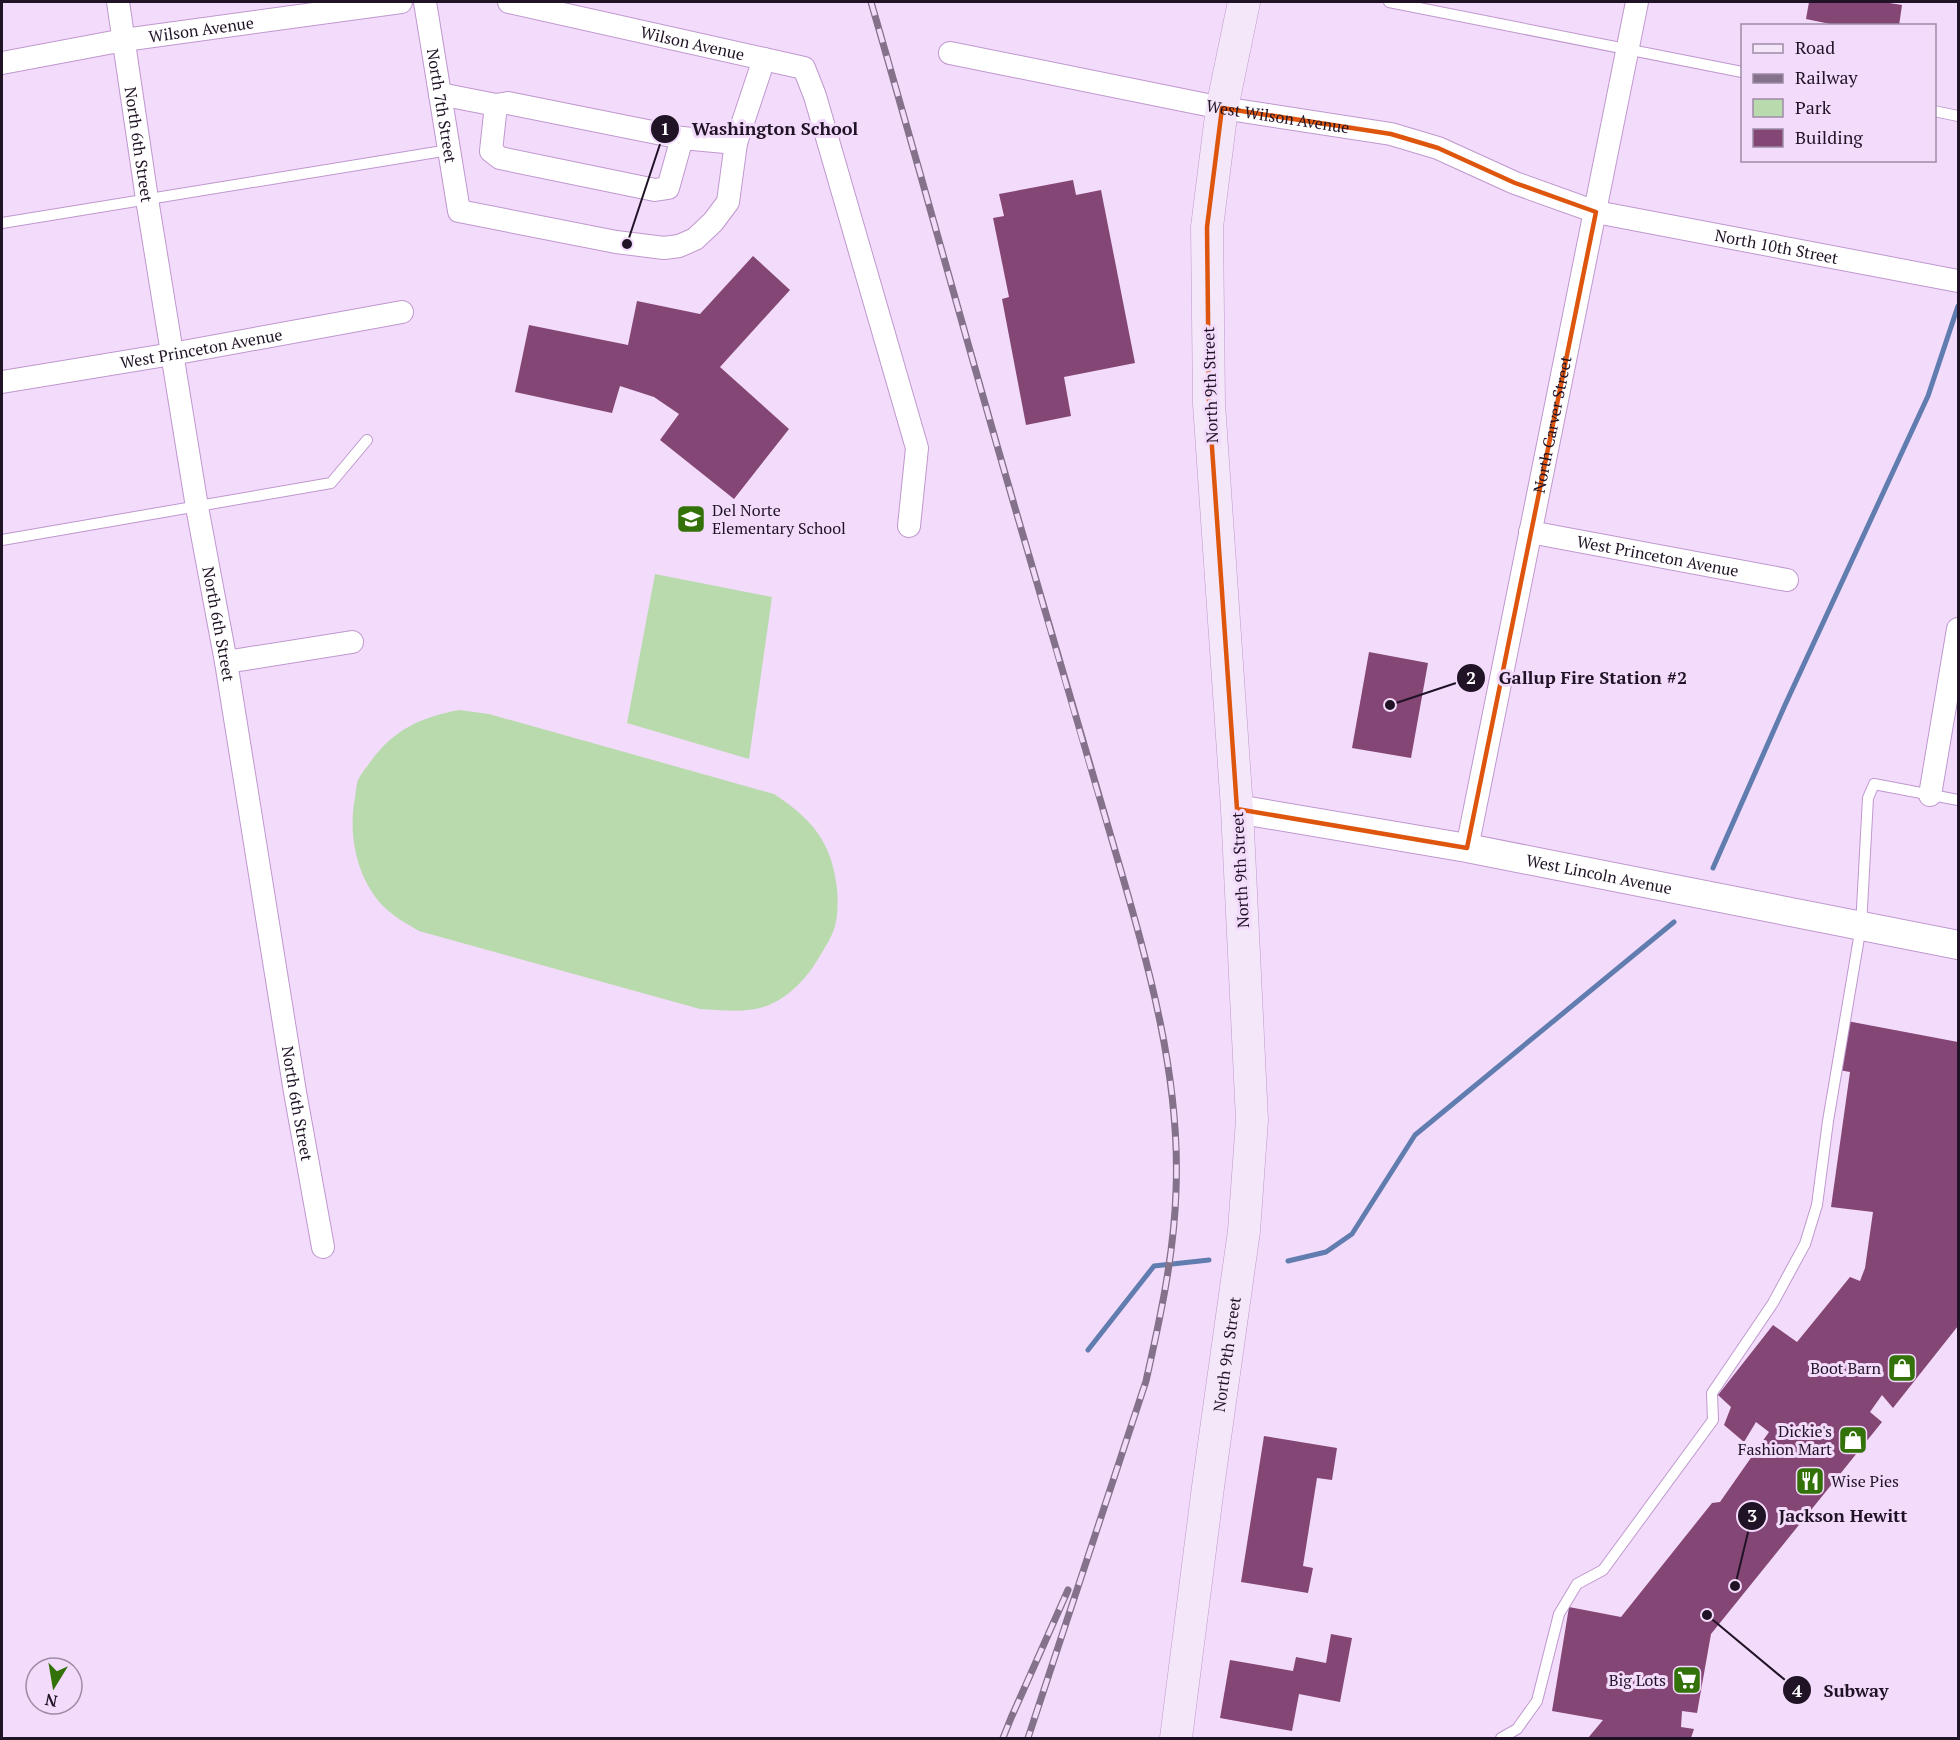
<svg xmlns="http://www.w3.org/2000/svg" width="1960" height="1740" font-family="'PT Serif',serif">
<rect width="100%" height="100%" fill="#f3dbfc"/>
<g fill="#b9daac">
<polygon points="655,574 772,597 749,759 627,723"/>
<path d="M459 710 489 714 774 794C812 819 832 842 837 889 838 901 838 915 835 926 832 937 824 949 818 959 807 978 790 996 769 1005 747 1014 723 1010 700 1009L419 931C405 923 393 916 382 905 356 877 348 833 355 798 356 792 356 785 358 780 361 773 367 767 371 761 394 729 422 717 459 710Z"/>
</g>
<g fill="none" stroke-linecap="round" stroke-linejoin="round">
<g stroke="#617daf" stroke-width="5">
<polyline points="1713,868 1785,705 1928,396 1958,306"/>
<polyline points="1288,1261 1326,1252 1352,1234 1415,1135 1674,922"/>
<polyline points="1088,1350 1154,1266 1209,1260"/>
</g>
</g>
<g fill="#844675">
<polygon points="1809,2 1883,2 1902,5 1899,26 1840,26 1806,19"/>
<polygon points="1073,180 1076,195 1101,190 1135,363 1064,377 1071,416 1026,425 1002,299 1009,297 993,218 1004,216 999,194"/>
<polygon points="753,256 790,290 720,367 789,429 734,499 660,440 679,414 654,397 620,386 612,413 515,392 529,325 628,345 637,301 700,314"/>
<polygon points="1369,652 1428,663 1411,758 1352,748"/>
<polygon points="1847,1021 1958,1042 1958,1326 1893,1408 1882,1395 1870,1412 1882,1422 1711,1634 1697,1713 1682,1711 1681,1727 1694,1729 1691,1738 1588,1738 1603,1720 1552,1711 1569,1607 1621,1617 1712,1503 1720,1502 1769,1432 1756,1422 1744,1442 1724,1425 1731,1407 1718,1395 1773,1325 1797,1342 1850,1277 1860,1281 1865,1268 1873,1212 1831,1207 1850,1072 1839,1070"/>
<polygon points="1264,1436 1337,1448 1332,1480 1317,1478 1303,1566 1313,1568 1308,1593 1241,1582"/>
<polygon points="1331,1634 1352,1638 1340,1702 1299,1694 1292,1731 1220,1718 1230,1660 1293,1671 1296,1657 1326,1663"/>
</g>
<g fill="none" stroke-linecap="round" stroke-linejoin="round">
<g stroke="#bf98cd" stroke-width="12">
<g id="service">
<polyline points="1389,2 1742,72"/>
<polyline points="1934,111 1958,116"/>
<polyline points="2,223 449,150"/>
<polyline points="2,540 331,483 367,440"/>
<polyline points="1501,1738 1517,1729 1537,1701 1559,1614 1577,1584 1603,1570 1713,1420 1712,1393 1773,1303 1805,1244 1817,1205 1828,1121 1861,926 1868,798 1874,784 1958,800"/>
</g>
</g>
<g stroke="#bf98cd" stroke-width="24">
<g id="minor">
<path id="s1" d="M118 2 147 199 197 507 226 662 295 1092 323 1247"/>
<path id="s2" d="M425 2 459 211 616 242 664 248 679 246 695 239 713 222 728 202 736 143 764 59"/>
<path id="s3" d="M509 2 804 68 815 96 917 448 909 526"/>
<path id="s4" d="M950 53 1222 108 1391 134 1438 148 1515 183 1596 212 1958 281"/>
<path id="s5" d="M2 63 124 40 401 2"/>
<polyline points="440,94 496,105 508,103 682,138 736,143"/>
<polyline points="496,105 491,151 500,158 655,190 668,188 682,138"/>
<path id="s6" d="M2 382 172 354 402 312"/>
<path id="s7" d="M1530 532 1787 580"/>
<polyline points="226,662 352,642"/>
<polyline points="1930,795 1958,629"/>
<path id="s8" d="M1467 848 1637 2"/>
</g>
</g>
<g stroke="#bf98cd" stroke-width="30">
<g id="tertiary">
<path id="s9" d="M1237 809 1467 848 1958 945"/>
</g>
</g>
<g stroke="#bf98cd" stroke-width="33">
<g id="secondary">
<path id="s10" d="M1176 1738 1208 1487 1244 1231 1252 1120 1237 809 1209 404 1207 227 1222 108 1244 2"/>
</g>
</g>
<use href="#service" stroke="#fff" stroke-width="10"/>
<use href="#minor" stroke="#fff" stroke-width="22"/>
<use href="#tertiary" stroke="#fff" stroke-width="28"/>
<use href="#secondary" stroke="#f4e7f9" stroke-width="32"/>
<g stroke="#84718a" stroke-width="7">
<g id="rail">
<path d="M871 2C925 187 975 373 1030 559 1057 653 1084 747 1112 840 1145 954 1181 1071 1176 1191 1174 1255 1160 1319 1146 1381L1028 1738"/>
<polyline points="1003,1738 1011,1718 1068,1590"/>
</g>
</g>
<use href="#rail" stroke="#f3dbfc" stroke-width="4.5" stroke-dasharray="14" stroke-linecap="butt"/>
</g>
<path fill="none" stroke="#de560d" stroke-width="4.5" stroke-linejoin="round" d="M1222 108 1391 134 1438 148 1515 183 1596 212 1467 848 1237 809 1209 404 1207 227Z"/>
<defs>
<g id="school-square" transform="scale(1.5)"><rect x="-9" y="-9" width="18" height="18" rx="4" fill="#337208" stroke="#f3dbfc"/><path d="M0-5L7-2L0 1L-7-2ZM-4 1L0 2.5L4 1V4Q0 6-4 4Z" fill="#fff"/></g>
<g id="shop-square" transform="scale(1.5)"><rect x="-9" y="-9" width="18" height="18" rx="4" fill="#337208" stroke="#f3dbfc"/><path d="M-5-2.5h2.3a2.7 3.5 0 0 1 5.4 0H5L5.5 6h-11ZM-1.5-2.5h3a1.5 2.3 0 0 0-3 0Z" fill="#fff"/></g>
<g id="restaurant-square" transform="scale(1.5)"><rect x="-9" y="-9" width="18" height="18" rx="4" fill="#337208" stroke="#f3dbfc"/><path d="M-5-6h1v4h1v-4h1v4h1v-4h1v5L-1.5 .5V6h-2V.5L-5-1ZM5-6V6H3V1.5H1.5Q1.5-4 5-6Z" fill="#fff"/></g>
<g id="supermarket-square" transform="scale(1.5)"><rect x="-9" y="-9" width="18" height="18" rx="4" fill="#337208" stroke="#f3dbfc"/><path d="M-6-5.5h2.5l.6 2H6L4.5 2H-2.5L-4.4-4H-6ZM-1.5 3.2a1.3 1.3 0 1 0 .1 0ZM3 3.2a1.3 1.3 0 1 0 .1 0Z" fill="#fff"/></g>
</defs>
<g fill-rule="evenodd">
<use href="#school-square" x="691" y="519"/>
<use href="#shop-square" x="1902" y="1368"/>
<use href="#shop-square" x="1853" y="1440"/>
<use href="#restaurant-square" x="1810" y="1481"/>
<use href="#supermarket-square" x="1687" y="1680"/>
</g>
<g text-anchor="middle" stroke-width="6" stroke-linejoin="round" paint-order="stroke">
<g font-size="16" fill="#211326" stroke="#f3dbfc">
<text dy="6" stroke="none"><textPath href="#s5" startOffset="202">Wilson Avenue</textPath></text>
<text dy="6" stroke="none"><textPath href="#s3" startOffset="188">Wilson Avenue</textPath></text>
<text dy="6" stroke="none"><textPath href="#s2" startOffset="105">North 7th Street</textPath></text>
<text dy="6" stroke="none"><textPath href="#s4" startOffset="334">West Wilson Avenue</textPath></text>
<text dy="6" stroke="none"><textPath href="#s1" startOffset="144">North 6th Street</textPath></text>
<text dy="6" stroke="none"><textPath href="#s4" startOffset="852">North 10th Street</textPath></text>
<text dy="6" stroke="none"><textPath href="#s6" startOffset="202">West Princeton Avenue</textPath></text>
<text transform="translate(1210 385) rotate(-92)" y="6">North 9th Street</text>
<text dy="6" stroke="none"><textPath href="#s8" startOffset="432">North Carver Street</textPath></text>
<text dy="6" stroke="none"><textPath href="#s7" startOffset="130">West Princeton Avenue</textPath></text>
<text dy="6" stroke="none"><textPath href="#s1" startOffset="630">North 6th Street</textPath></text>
<text transform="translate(1240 870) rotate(-93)" y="6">North 9th Street</text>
<text dy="6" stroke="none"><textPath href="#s9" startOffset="368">West Lincoln Avenue</textPath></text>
<text dy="6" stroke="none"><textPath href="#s1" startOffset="1116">North 6th Street</textPath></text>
<text dy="6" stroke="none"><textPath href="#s10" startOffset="387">North 9th Street</textPath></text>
</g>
<g font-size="16" fill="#211326" stroke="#f3dbfc" text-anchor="end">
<text x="712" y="516" text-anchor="start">Del Norte<tspan x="712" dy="18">Elementary School</tspan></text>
<text x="1881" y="1374">Boot Barn</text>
<text x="1832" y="1437">Dickie's<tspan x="1832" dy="18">Fashion Mart</tspan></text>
<text x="1831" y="1487" text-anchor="start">Wise Pies</text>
<text x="1666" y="1686">Big Lots</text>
</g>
</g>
<path fill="none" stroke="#211326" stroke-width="2" d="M627 244L665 129M1390 705L1471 678M1735 1586L1752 1516M1707 1615L1797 1690"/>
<g fill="#211326" stroke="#f3dbfc" stroke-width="2">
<circle cx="627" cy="244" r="6"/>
<circle cx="1390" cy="705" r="6"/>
<circle cx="1735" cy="1586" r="6"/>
<circle cx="1707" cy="1615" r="6"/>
<circle cx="665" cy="129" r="15"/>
<circle cx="1471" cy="678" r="15"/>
<circle cx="1752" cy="1516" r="15"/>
<circle cx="1797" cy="1690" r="15"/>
</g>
<g font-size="18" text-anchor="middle" font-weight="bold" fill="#fff">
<text x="665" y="135">1</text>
<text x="1471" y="684">2</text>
<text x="1752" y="1522">3</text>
<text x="1797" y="1697">4</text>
</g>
<g font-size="18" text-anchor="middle" font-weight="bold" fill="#211326" stroke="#f3dbfc" stroke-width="6" stroke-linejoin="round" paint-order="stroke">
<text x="775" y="135">Washington School</text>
<text x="1593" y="684">Gallup Fire Station #2</text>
<text x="1843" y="1522">Jackson Hewitt</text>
<text x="1856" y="1697">Subway</text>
</g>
<rect width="1960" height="1740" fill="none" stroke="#211326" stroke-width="6"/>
<rect x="1741" y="24" width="195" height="138" fill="#f3dbfc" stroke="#9f8ba6" stroke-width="1.5"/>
<rect x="1753" y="44" width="30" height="9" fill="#f4e7f9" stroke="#9f8ba6" stroke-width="1.5"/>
<text x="1795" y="54" font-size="18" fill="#211326">Road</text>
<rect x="1753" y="74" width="30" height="9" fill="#84718a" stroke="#9f8ba6" stroke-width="1.5"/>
<text x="1795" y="84" font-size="18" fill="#211326">Railway</text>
<rect x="1753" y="99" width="30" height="18" fill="#b9daac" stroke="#9f8ba6" stroke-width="1.5"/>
<text x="1795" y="114" font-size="18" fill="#211326">Park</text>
<rect x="1753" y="129" width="30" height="18" fill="#844675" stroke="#9f8ba6" stroke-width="1.5"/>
<text x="1795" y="144" font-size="18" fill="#211326">Building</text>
<g transform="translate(54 1686) rotate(191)"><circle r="28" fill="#f3dbfc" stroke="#9f8ba6" stroke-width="1.5"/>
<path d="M0-4.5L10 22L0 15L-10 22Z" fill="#337208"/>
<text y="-9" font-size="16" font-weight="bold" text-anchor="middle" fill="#211326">N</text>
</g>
</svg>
